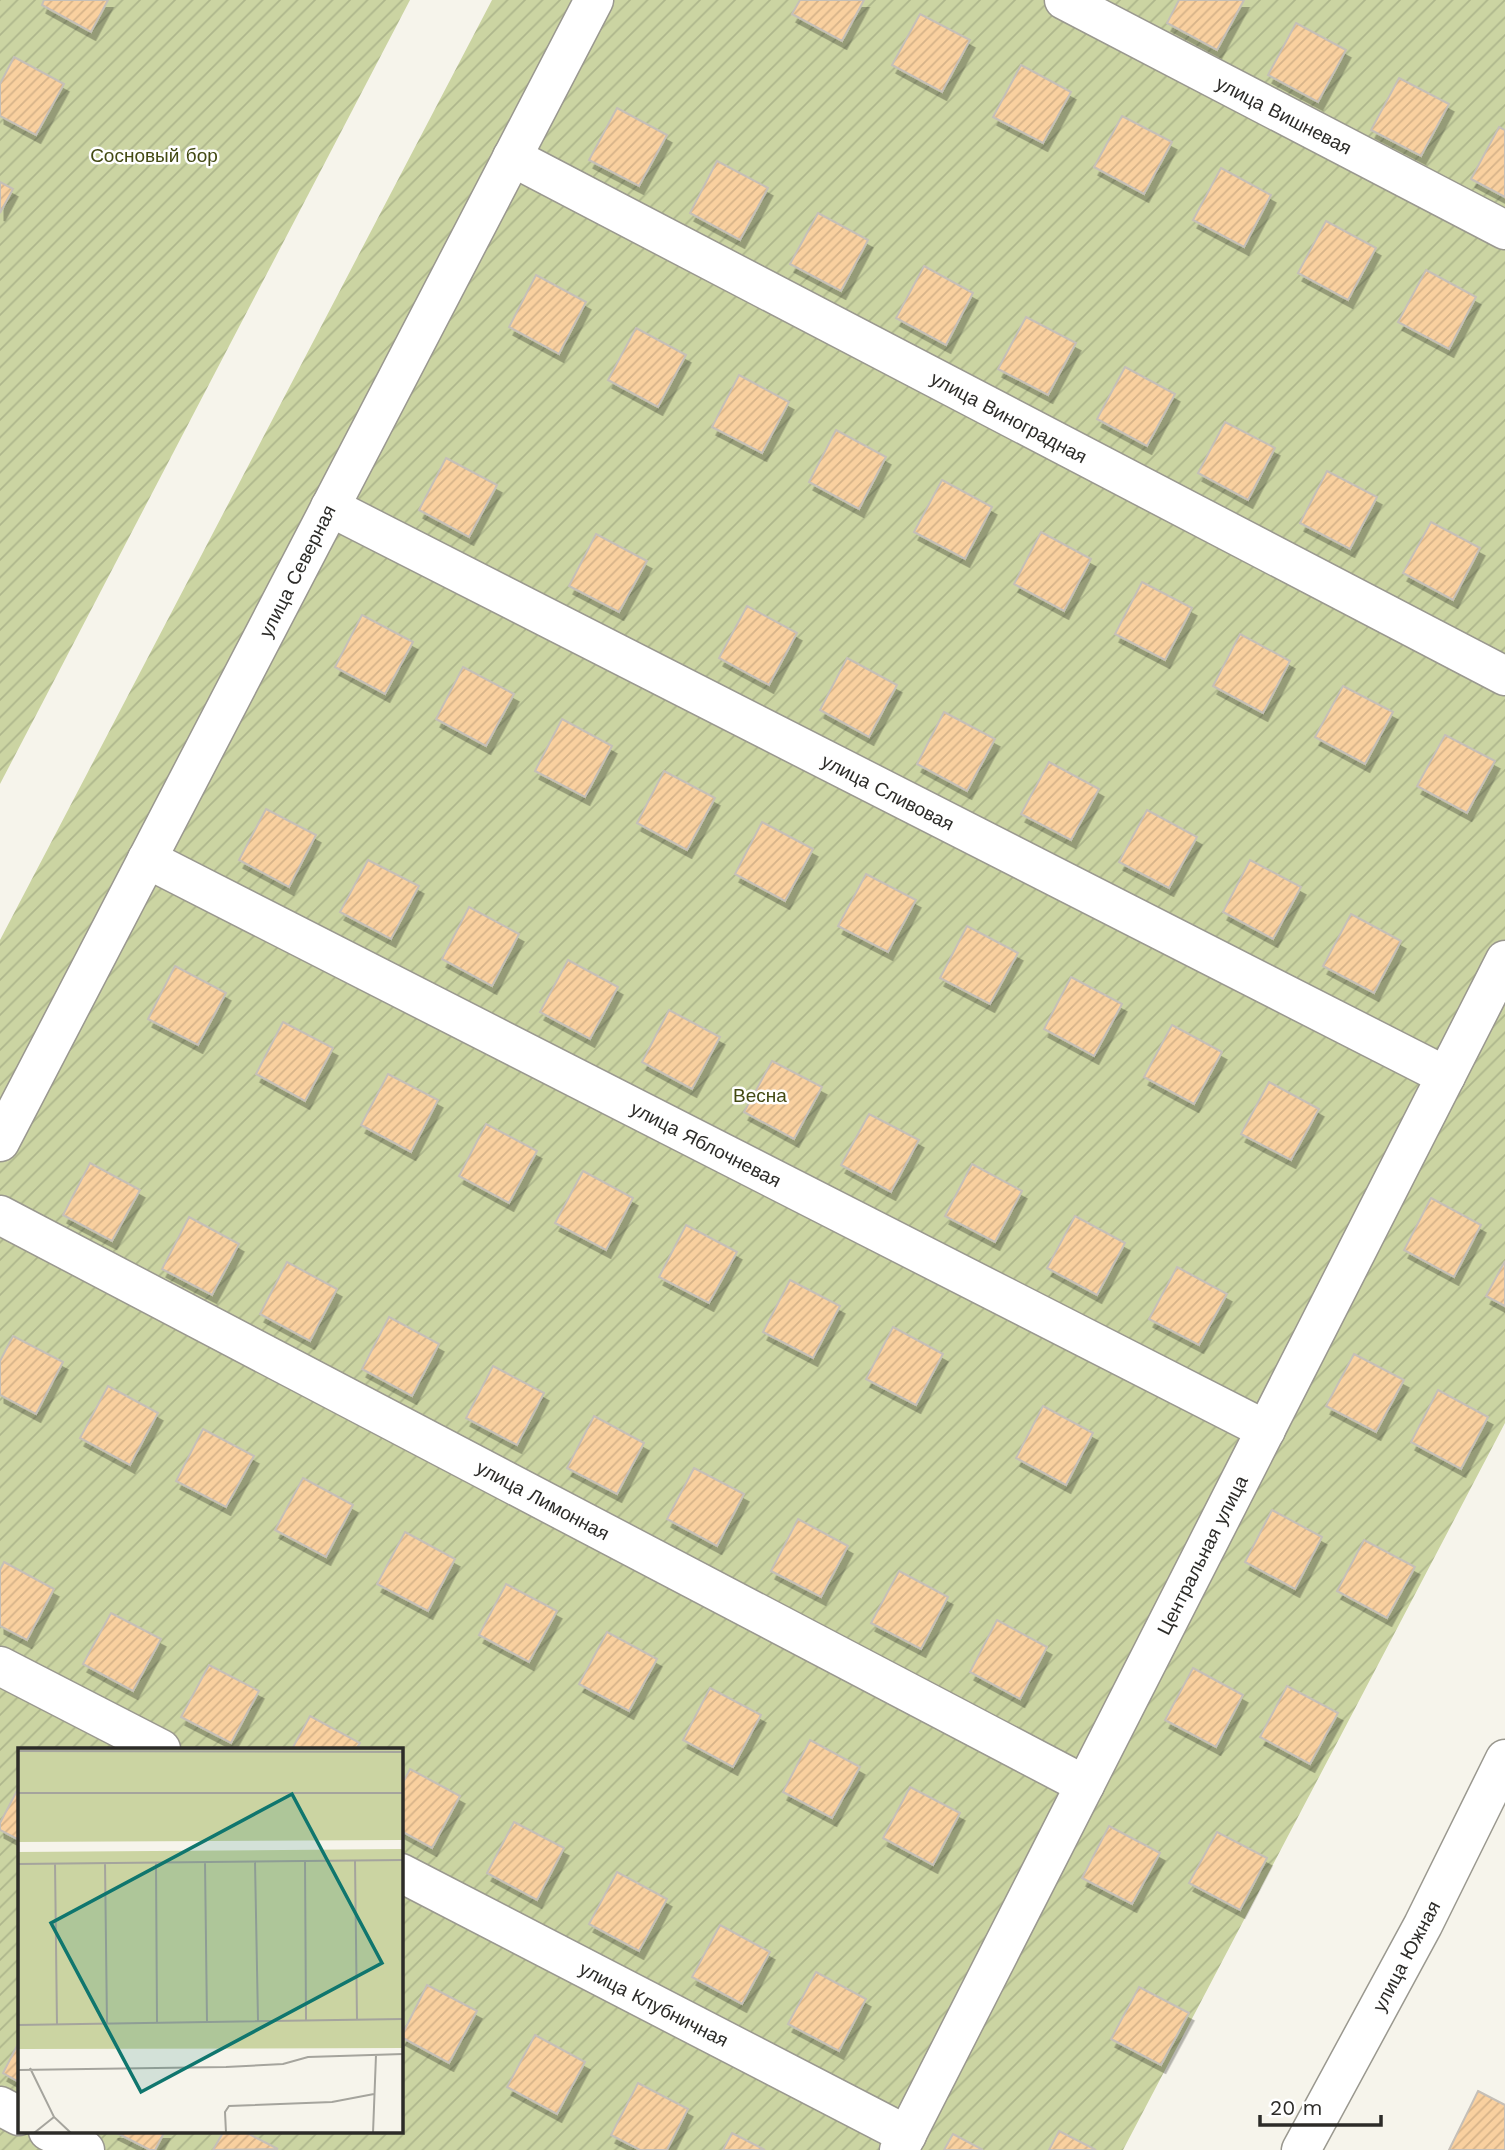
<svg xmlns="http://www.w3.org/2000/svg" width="1505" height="2150" font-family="'Work Sans',sans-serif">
<defs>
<pattern id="garden-furrows" width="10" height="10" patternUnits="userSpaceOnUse" patternTransform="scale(1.75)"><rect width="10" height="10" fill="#cbd4a2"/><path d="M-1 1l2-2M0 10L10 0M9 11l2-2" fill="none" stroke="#aeb68c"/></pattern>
<pattern id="building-hatch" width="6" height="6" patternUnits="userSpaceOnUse" patternTransform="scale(1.75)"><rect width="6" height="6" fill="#f9d09f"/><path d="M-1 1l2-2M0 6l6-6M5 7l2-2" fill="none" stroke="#d6b389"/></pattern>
<filter id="shadow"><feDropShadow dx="4.5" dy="8" stdDeviation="0" flood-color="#0004"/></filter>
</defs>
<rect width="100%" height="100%" fill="#f6f4eb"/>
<g fill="url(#garden-furrows)" fill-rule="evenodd">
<polygon points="0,0 410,0 0,784"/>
<path d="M492 0H1505V1423L1123 2150H0V940ZM19 1749H401V2131H19Z"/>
</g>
<g fill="url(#building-hatch)" stroke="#c5bfb7" stroke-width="2" filter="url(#shadow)">
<polygon points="44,0 108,0 91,32 42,5"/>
<polygon points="800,0 864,0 842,41 792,14"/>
<polygon points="1179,0 1244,0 1217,50 1167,23"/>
<polygon points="920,14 970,40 942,92 892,65"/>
<polygon points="1296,23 1346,50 1318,102 1268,75"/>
<polygon points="14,57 64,84 36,135 0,116 0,84"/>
<polygon points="1021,65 1071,92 1043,143 993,117"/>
<polygon points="1399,78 1449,104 1421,156 1371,130"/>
<polygon points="617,108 667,135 639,186 589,160"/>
<polygon points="1122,116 1172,142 1144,194 1094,167"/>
<polygon points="1499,127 1505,130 1505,197 1471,179"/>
<polygon points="717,161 768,188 740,240 690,213"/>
<polygon points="1221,168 1271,195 1244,247 1193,220"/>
<polygon points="0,182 13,189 0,213"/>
<polygon points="818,213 868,240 841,291 790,264"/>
<polygon points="1326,221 1376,248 1348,300 1298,273"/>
<polygon points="924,266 973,293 946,345 896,318"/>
<polygon points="1426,270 1476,297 1449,349 1398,322"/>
<polygon points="536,275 586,302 559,354 509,327"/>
<polygon points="1026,317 1076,343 1048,395 998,369"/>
<polygon points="636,328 686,355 658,407 608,380"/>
<polygon points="1125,367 1175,394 1147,446 1097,419"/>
<polygon points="739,375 789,402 762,453 712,427"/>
<polygon points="1225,422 1275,448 1248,500 1198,473"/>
<polygon points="836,430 886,457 859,509 809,482"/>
<polygon points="446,458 497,485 469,537 419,510"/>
<polygon points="1327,471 1377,497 1350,549 1300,523"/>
<polygon points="942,480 992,507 965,559 914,532"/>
<polygon points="1431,522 1480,548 1453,600 1403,573"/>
<polygon points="1041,532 1091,559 1064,611 1014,584"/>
<polygon points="596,534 647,561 619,612 569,586"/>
<polygon points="1142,582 1192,608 1165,660 1115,634"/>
<polygon points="747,606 797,633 769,685 719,658"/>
<polygon points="362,615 413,642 385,694 335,667"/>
<polygon points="1240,634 1290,661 1263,713 1213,686"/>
<polygon points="847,658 897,685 869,737 820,710"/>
<polygon points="463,667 514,694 486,746 436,719"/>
<polygon points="1343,686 1393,712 1365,764 1315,737"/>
<polygon points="944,712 995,739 967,791 917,764"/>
<polygon points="562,719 612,746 585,797 535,771"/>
<polygon points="1445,735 1495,761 1467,813 1417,786"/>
<polygon points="1049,762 1099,789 1071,840 1021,814"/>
<polygon points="664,771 715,798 687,850 637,823"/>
<polygon points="266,809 316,835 289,887 239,860"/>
<polygon points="1147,810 1197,837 1169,888 1119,862"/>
<polygon points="762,822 813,849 785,901 735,874"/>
<polygon points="368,860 419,886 391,939 340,912"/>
<polygon points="1250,860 1301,887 1273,939 1223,912"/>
<polygon points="866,874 916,900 888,952 838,926"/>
<polygon points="469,907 519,934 492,986 442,959"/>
<polygon points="1351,914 1401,941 1374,993 1323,966"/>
<polygon points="967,926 1018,953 990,1004 940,978"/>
<polygon points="568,960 618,987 590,1039 540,1012"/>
<polygon points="175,966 226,993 198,1045 148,1019"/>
<polygon points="1071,977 1122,1004 1094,1056 1044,1029"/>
<polygon points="669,1010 720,1037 692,1089 642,1062"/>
<polygon points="283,1022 333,1048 305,1101 256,1074"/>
<polygon points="1172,1025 1222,1052 1194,1104 1144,1077"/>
<polygon points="772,1061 822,1087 794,1139 744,1112"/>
<polygon points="388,1074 438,1100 411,1152 361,1125"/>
<polygon points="1269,1082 1319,1109 1291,1160 1241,1134"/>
<polygon points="869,1114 919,1140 891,1192 841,1165"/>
<polygon points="486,1124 537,1151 509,1203 459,1176"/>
<polygon points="90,1163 140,1190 112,1241 63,1215"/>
<polygon points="972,1164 1022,1191 995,1242 945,1216"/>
<polygon points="583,1171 633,1198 606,1250 555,1223"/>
<polygon points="1431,1198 1481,1225 1454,1277 1404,1250"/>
<polygon points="1075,1216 1125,1243 1097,1295 1047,1268"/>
<polygon points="189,1217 239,1244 212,1295 162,1269"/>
<polygon points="686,1225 737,1252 709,1303 659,1277"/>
<polygon points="1505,1261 1505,1306 1486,1296"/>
<polygon points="287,1262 337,1289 310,1341 260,1314"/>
<polygon points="1177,1267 1227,1294 1199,1345 1149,1319"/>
<polygon points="790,1280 840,1306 813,1358 763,1332"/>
<polygon points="389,1317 439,1344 412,1396 362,1369"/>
<polygon points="893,1327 943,1354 916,1405 866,1379"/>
<polygon points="13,1336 63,1362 36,1414 0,1395 0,1361"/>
<polygon points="1354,1354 1404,1380 1376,1432 1326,1406"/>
<polygon points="493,1366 544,1393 517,1445 466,1418"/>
<polygon points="108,1386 158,1413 130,1465 80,1438"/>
<polygon points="1438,1390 1488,1417 1461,1469 1411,1442"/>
<polygon points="1043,1406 1093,1433 1066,1485 1016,1458"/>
<polygon points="594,1416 644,1443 617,1494 567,1468"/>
<polygon points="203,1429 254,1456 226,1507 176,1481"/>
<polygon points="694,1468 744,1494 717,1546 667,1519"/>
<polygon points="303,1478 353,1505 326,1557 275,1530"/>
<polygon points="1272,1510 1322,1537 1295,1589 1245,1562"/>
<polygon points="798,1519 848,1546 821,1597 771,1571"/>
<polygon points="405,1532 455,1559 428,1611 377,1584"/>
<polygon points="1364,1540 1415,1567 1387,1618 1337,1591"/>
<polygon points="4,1562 54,1589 27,1640 0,1626 0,1570"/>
<polygon points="899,1571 948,1597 921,1649 871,1623"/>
<polygon points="506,1584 557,1611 529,1662 479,1635"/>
<polygon points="111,1613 161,1639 133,1691 83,1664"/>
<polygon points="997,1620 1047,1647 1020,1699 970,1672"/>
<polygon points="607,1632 657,1659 629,1711 579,1684"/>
<polygon points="209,1665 259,1691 231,1743 181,1717"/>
<polygon points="1193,1668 1243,1695 1216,1747 1165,1720"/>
<polygon points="1287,1686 1338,1713 1310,1764 1260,1737"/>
<polygon points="710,1688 761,1715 733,1767 683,1740"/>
<polygon points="310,1716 360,1743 356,1749 292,1749"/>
<polygon points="810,1740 860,1767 832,1818 783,1792"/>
<polygon points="410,1769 460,1796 432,1848 401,1831 401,1786"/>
<polygon points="19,1787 19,1840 0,1830 0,1823"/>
<polygon points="910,1787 960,1813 933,1865 883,1838"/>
<polygon points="514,1822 564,1848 537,1900 487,1873"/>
<polygon points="1109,1826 1160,1853 1132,1904 1082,1878"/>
<polygon points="1217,1832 1267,1858 1240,1910 1189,1883"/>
<polygon points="617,1872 667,1899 639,1951 589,1924"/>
<polygon points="720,1925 770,1952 742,2004 692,1977"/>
<polygon points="816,1972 866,1999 839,2051 788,2024"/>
<polygon points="427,1985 477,2011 449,2063 401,2037"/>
<polygon points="1139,1987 1189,2013 1161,2065 1111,2039"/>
<polygon points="535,2035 585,2062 557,2114 507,2087"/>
<polygon points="19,2042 19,2082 3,2073"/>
<polygon points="638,2083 688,2109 667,2150 640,2150 611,2135"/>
<polygon points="1478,2091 1505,2105 1505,2150 1449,2150"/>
<polygon points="113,2131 165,2131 155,2150 150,2150"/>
<polygon points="224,2131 243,2131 278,2149 213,2150"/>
<polygon points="1059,2131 1096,2150 1049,2150"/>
<polygon points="732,2133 765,2150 723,2150"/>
<polygon points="953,2134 983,2150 944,2150"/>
</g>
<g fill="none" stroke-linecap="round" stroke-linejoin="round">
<g stroke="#9a988f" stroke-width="41">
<g id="minor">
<polyline points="1064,0 1505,230"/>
<polyline points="512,157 1505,676"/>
<polyline points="330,507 1446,1076"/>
<polyline points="147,859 1266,1430"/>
<polyline points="0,1142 594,0"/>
<polyline points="0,1215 1085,1785"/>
<polyline points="0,1666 161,1749"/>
<polyline points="401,1873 907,2135"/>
<polyline points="0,2106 19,2116"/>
<polyline points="48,2131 85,2150"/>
<polyline points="899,2150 1505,960"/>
<polyline points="1301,2150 1423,1925 1505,1759"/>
</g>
</g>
<use href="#minor" stroke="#fff" stroke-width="38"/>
</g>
<g text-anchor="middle" stroke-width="5" stroke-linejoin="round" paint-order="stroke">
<g font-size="19" fill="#2c2b28" stroke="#fff">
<text transform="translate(1284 115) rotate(27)" y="7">улица Вишневая</text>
<text transform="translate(1009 417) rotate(28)" y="7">улица Виноградная</text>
<text transform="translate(297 571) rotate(-63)" y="7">улица Северная</text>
<text transform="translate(888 792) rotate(27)" y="7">улица Сливовая</text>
<text transform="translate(706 1144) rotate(27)" y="7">улица Яблочневая</text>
<text transform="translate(543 1500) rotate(28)" y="7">улица Лимонная</text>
<text transform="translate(1202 1555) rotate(-63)" y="7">Центральная улица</text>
<text transform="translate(1406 1956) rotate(-62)" y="7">улица Южная</text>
<text transform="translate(654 2004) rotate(27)" y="7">улица Клубничная</text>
</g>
<g font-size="19" fill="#434a13" stroke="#fff">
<text x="154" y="162">Сосновый бор</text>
<text x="760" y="1102">Весна</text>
</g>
</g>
<g transform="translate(18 1748)">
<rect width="385" height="385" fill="#f6f4eb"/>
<path d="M0 0H385V92L0 94ZM385 101V300L0 301V104Z" fill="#cbd4a2"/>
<path fill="none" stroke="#a5a49d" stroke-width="2" d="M0 3 385 4M0 45H385M287 113 288 272M337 113 339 271M187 114 189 274M237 114 240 273M37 115 39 277M87 115 89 276M138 115 139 275M0 116 385 112M0 277 385 271M12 320 36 369 53 385M0 322 208 319 265 316 290 309 385 306M16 385 36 369M208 385 207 364 211 358 314 354 356 346M355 385 358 307"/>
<path fill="#0f766e" fill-opacity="0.15" stroke="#0f766e" stroke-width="3.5" d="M274 46 364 215 123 344 33 175Z"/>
<rect width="385" height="385" fill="none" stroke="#2c2b28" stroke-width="3.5"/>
</g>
<path d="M1260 2115v10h121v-10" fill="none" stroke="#2c2b28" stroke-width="3.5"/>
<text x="1270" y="2115" font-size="21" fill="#2c2b28" stroke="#ffffff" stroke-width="5" paint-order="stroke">20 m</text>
</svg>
